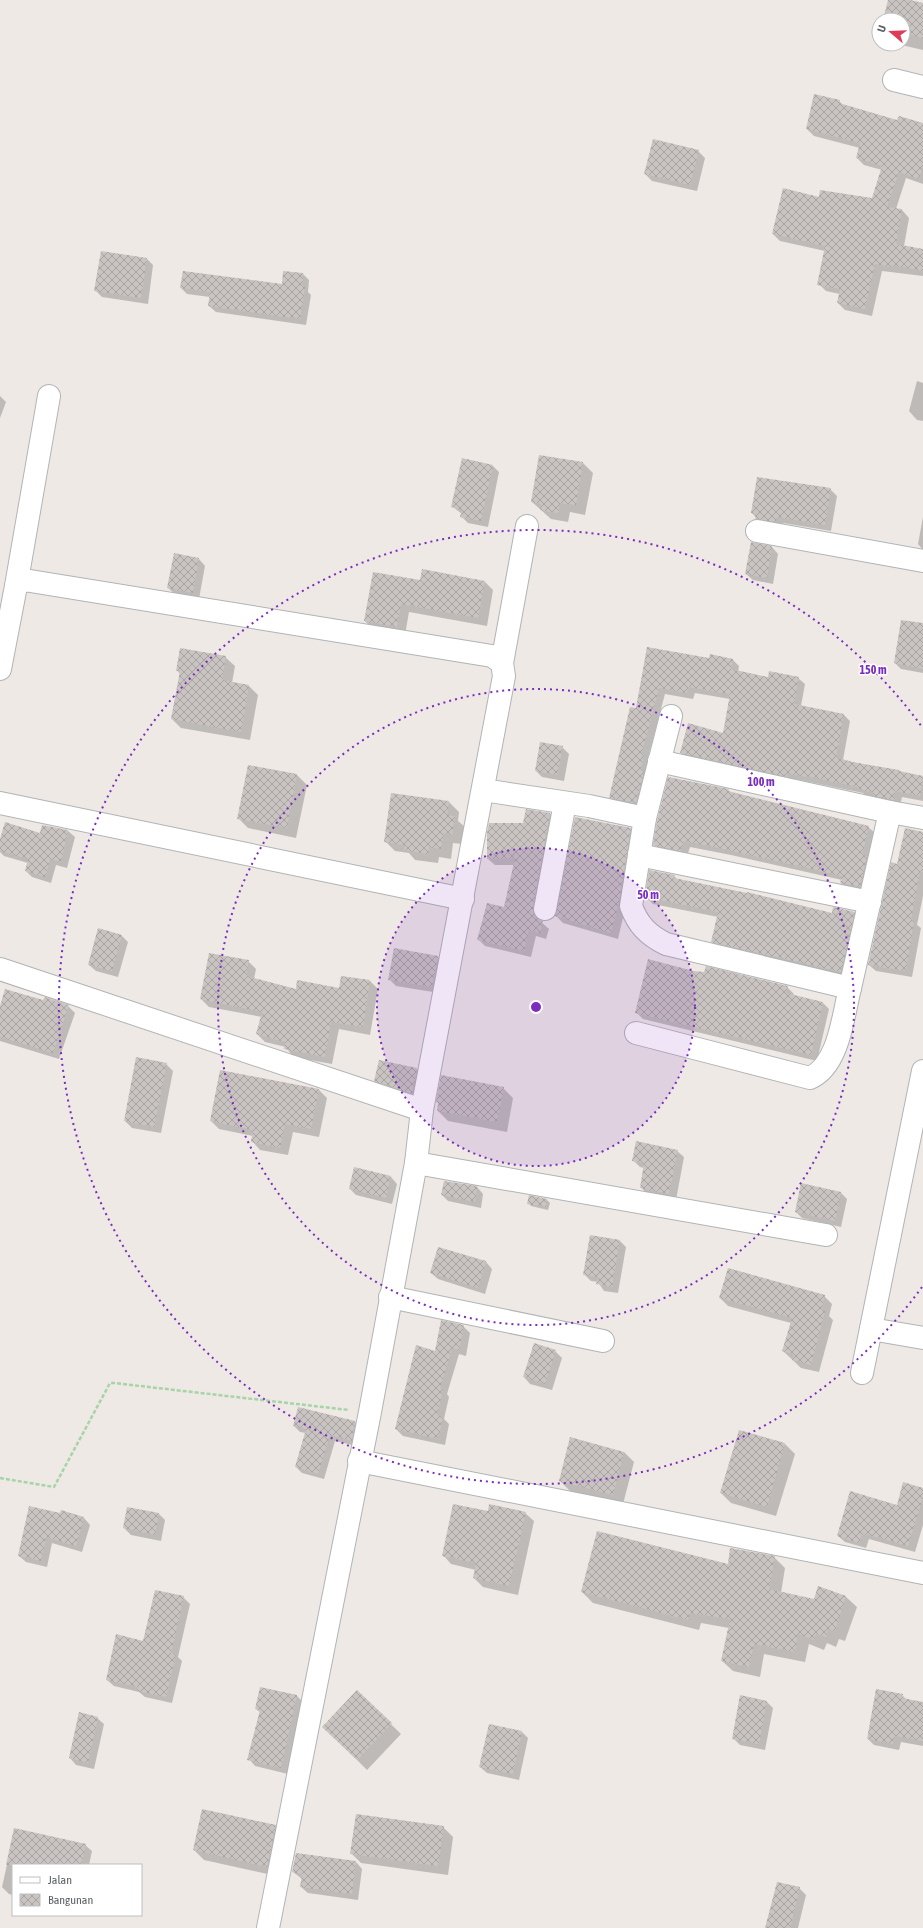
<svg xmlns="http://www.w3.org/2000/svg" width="923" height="1928" font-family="'Asap Condensed',sans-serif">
<defs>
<pattern id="building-cross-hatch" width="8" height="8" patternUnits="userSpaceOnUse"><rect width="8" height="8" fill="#c9c4c1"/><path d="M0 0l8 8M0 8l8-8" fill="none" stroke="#a6a3a0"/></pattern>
</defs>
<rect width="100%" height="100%" fill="#eee9e5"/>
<g fill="#0003">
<polygon points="889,0 908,0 923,3 923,50 897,44 903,44 903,20 884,20"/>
<polygon points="839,101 843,105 898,121 923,125 923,184 906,178 896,209 902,210 909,218 904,246 923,250 923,276 882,271 872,316 845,310 838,303 840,294 826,291 819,284 825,251 780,241 773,234 820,198 872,199 882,170 864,165 857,158 860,148 814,136 807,129"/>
<polygon points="698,151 705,158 697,191 652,181 645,174"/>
<polygon points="147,259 153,265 148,304 102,297 95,290"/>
<polygon points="303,274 309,280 308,292 311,295 306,325 216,312 209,306 210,297 187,294 181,288 283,285"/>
<polygon points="917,381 923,383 923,421 917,420 909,411"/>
<polygon points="0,396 6,402 0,418"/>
<polygon points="540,456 583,463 593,473 585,515 570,512 568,522 551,519 532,502"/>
<polygon points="493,466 499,472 488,527 468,523 462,517 462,514 453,507"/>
<polygon points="830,489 837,496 831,531 783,523 783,528 763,525 752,513"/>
<polygon points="923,517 923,550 918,544"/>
<polygon points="772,547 778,554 773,584 753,580 746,574"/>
<polygon points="199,559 205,566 199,599 175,594 168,588"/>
<polygon points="421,581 485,582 493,590 487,626 409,612 405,635 374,630 365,621"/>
<polygon points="923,625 923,673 901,669 895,663"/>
<polygon points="648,648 710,660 733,660 739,666 738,672 769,678 798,678 805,684 801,706 844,715 850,721 843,760 923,777 923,801 902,797 900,806 881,802 876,797 865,795 863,793 795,779 794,782 687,759 681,752 724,734 730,699 695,693 693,699 665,694 647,761 650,764 642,809 617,804 610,797 636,709"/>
<polygon points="225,657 235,666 232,683 249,686 258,695 250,740 181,728 172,719 180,674 177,670"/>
<polygon points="562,747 569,754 564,781 542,777 536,771"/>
<polygon points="297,775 307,785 296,838 248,828 238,818"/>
<polygon points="669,778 728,790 731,793 868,827 875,833 867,893 848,889 841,883 842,880 731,855 690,847 687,857 661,851 654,845"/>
<polygon points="392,794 449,802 459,812 458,821 465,827 462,844 453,843 451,859 439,857 438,863 415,860 409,853 395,851 385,841"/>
<polygon points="527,810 550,814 557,820 539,914 539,920 549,929 546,939 536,936 531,957 485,946 478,939 504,909 514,865 495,865 488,859 524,824"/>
<polygon points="43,826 68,831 75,837 67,868 56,865 51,883 32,877 26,871 28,863 4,856 0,852 0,842 41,834"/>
<polygon points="630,829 637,835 625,909 618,939 563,923 556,916"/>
<polygon points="923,833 923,896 917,925 921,928 912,977 876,971 869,965 898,865"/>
<polygon points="674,876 678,880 833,914 854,913 861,919 847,978 719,948 712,942 718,917 653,904 646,897"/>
<polygon points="122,936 128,942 118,977 96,971 89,965"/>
<polygon points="395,949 438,957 445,963 439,993 396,986 389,979"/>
<polygon points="649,960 705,974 787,987 794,994 793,996 823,1003 829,1009 817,1061 643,1019 636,1012"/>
<polygon points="248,961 256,969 254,979 296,990 340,989 342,977 370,981 378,989 370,1035 339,1029 332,1064 293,1057 286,1047 265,1042 257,1034 262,1017 209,1007 201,999"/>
<polygon points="44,1002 68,1006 75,1013 59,1059 0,1041 0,1009"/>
<polygon points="166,1064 173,1071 161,1133 132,1128 125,1121"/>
<polygon points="417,1069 423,1076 419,1100 382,1087 375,1081"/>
<polygon points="503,1088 513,1098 507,1132 448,1121 438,1111"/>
<polygon points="319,1090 327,1098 319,1137 293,1132 288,1155 260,1150 252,1141 253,1136 219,1129 211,1121"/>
<polygon points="677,1151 684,1157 676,1200 647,1194 641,1187 644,1168 640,1167 633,1160"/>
<polygon points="355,1168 391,1177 397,1184 392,1204 356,1195 350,1189"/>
<polygon points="444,1182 477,1187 483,1194 481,1208 448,1201 442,1195"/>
<polygon points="841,1193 847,1199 841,1227 802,1218 796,1212"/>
<polygon points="547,1200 550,1203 548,1210 531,1206 528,1203"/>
<polygon points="620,1241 626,1247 618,1293 604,1291 598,1282 591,1281 585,1275"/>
<polygon points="439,1248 486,1262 492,1269 485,1294 438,1279 431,1273"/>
<polygon points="824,1296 832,1304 829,1316 833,1320 819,1372 801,1368 783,1351 791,1323 728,1306 720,1298"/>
<polygon points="463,1326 470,1333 466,1356 459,1354 447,1394 449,1397 444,1419 449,1424 445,1445 403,1436 396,1429 436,1352"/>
<polygon points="555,1351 562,1358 552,1390 530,1384 524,1377"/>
<polygon points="299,1408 355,1422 361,1428 357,1446 335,1441 324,1479 302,1473 296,1467 306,1433 300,1432 294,1426"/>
<polygon points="785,1444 795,1454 776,1516 731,1503 721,1493"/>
<polygon points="624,1452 634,1462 623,1504 570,1491 560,1481"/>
<polygon points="923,1489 923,1525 915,1552 869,1539 866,1548 845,1542 838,1536 897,1506"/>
<polygon points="61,1511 84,1518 90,1525 82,1552 52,1543 47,1567 26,1562 19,1556 60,1514"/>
<polygon points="489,1512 525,1513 534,1521 518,1595 483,1587 474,1578 476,1570 451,1564 443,1555"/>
<polygon points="159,1514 165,1520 161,1541 131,1535 124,1528"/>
<polygon points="774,1557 785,1568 781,1593 815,1600 819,1587 846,1597 857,1607 845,1641 839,1639 836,1647 827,1643 824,1650 809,1644 805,1662 764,1654 760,1677 733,1671 722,1661 729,1628 701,1623 699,1630 593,1603 582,1592"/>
<polygon points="183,1597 190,1604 178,1657 182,1661 172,1703 145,1697 139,1692 114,1686 107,1680 144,1642"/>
<polygon points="261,1688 297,1696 304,1703 288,1774 255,1766 249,1759 260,1712 256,1709"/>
<polygon points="357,1691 401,1734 367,1770 333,1736"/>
<polygon points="902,1695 907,1700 923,1703 923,1746 901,1742 899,1750 874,1745 868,1739"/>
<polygon points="767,1702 773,1708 765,1750 740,1745 733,1738"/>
<polygon points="97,1718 104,1724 94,1769 76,1765 70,1758"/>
<polygon points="522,1732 528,1738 519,1780 487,1773 480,1767"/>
<polygon points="275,1826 285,1836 277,1876 204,1860 194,1850"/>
<polygon points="443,1827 453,1837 448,1875 361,1863 351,1853"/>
<polygon points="15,1829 85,1845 92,1851 89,1865 13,1865 13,1895 9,1894 2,1887"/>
<polygon points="356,1862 362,1869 358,1900 308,1893 301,1887 302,1879 293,1872"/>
<polygon points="799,1888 806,1895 798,1928 766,1928"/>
</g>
<g fill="url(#building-cross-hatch)">
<polygon points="888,0 910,0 923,3 923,38 903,33 903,20 883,20"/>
<polygon points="814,94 840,100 839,103 897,120 899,116 923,123 923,165 919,179 899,172 887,207 902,209 896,244 923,249 923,271 892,265 892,267 875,264 865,309 837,303 840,289 817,285 825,246 772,234 783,188 819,197 820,190 872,198 882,166 856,158 860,143 806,129"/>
<polygon points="653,139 699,150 690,185 644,174"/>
<polygon points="101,251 147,258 141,298 94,291"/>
<polygon points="183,271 282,284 283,271 303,273 302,287 305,287 300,319 208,306 210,292 180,288"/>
<polygon points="539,455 583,462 576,505 560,503 558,513 540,510 541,504 531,502"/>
<polygon points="462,458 493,465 481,521 460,517 462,510 451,507"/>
<polygon points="757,477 831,488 825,525 777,517 776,522 755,519 756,514 751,513"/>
<polygon points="751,542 772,546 767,578 745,574"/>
<polygon points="174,553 199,558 193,593 167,588"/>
<polygon points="422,569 485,581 478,618 401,604 397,627 364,621 373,572 420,580"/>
<polygon points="901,620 923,623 923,669 894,663"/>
<polygon points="647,647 709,658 710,654 733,659 731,669 768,677 769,671 799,677 794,704 844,714 836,757 852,762 899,770 899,771 923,776 920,796 895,791 894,800 873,796 874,792 858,789 858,787 806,776 806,777 788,773 787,777 680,753 688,723 723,733 730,694 688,687 687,693 659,688 641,756 644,756 640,770 644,771 636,803 609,798 630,707 636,708"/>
<polygon points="180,648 226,656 222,680 249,685 241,732 171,719 180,671 176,671"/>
<polygon points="540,742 563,746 557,775 535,771"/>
<polygon points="248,765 297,774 287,828 237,819"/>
<polygon points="668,777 729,789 728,791 869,826 862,855 867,856 860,887 840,883 842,876 724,849 684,841 681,851 653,845 657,821"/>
<polygon points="391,793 449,801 447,815 455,816 452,835 444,833 441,849 429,847 428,854 404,850 405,845 384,842"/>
<polygon points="526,809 550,813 533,907 533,913 537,918 543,921 540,933 529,930 524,951 477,940 487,903 504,907 515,858 487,859 487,833 489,823 523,823"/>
<polygon points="575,817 631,828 619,902 611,933 555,916"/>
<polygon points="5,822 40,833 42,825 68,830 61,862 50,859 45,877 25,871 28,859 0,851 0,839"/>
<polygon points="905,828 923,832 923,872 920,871 911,920 914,921 906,971 868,965 891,862 897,864"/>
<polygon points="649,870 675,875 674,878 747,893 747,892 832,913 833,907 855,912 841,972 711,942 718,912 645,897"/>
<polygon points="98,928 122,935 112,971 88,965"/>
<polygon points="394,948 438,956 432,987 388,980"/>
<polygon points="209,953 249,960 246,976 296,989 297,980 339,988 341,976 370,980 363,1027 331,1022 325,1057 284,1049 285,1042 256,1034 262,1012 200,999"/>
<polygon points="648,959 693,971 704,972 706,966 788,986 786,993 823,1002 811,1055 635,1013"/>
<polygon points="5,989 43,1000 45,997 69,1005 53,1053 0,1037 0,1006"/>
<polygon points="136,1057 167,1063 154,1127 124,1121"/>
<polygon points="379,1060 417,1068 412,1094 374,1081"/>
<polygon points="220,1070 319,1089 311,1129 285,1124 280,1148 251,1142 253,1130 210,1121"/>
<polygon points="441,1075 504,1087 497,1122 437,1111 438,1103 436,1102"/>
<polygon points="636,1141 678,1150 669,1194 640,1188 644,1163 632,1161"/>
<polygon points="354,1167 391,1176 386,1198 349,1189"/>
<polygon points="444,1181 477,1186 475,1202 441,1195"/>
<polygon points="801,1183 841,1192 835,1221 795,1212"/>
<polygon points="529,1195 547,1199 546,1207 527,1204"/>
<polygon points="590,1235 620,1240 612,1287 596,1284 598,1277 583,1275"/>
<polygon points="438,1247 486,1261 478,1288 430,1273"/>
<polygon points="728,1268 825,1295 821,1310 825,1311 811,1365 792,1360 794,1354 782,1351 792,1318 719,1298"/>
<polygon points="441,1320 464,1325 459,1350 452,1348 440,1388 443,1389 437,1415 443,1417 438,1439 395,1429 416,1345 435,1351"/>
<polygon points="534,1343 556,1350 545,1384 523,1377"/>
<polygon points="298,1407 355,1421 352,1441 330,1435 318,1474 295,1467 306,1429 293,1426"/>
<polygon points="739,1430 785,1443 767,1507 720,1493"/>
<polygon points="570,1437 624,1452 613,1495 559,1481"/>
<polygon points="903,1482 923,1488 923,1497 908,1546 862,1533 859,1543 837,1536 850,1491 897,1505"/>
<polygon points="453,1504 488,1511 489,1504 526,1512 509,1586 473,1578 476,1563 442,1556"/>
<polygon points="29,1506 60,1513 61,1510 84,1517 76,1546 46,1537 41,1561 18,1556"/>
<polygon points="127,1507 159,1513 155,1535 123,1528"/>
<polygon points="597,1531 728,1564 730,1548 775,1556 769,1589 814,1599 818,1586 846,1596 835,1631 828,1629 826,1637 816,1633 814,1640 798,1634 795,1652 754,1644 749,1667 721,1661 730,1619 690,1613 688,1620 581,1592"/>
<polygon points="155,1590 184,1596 171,1653 176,1654 166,1697 137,1691 138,1687 106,1680 116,1634 143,1641"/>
<polygon points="260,1687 297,1695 281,1768 247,1760 260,1710 255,1709"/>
<polygon points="876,1689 903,1694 902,1698 923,1702 923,1741 895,1736 893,1744 867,1739"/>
<polygon points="357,1690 392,1723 357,1760 322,1727"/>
<polygon points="740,1695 767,1701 759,1744 732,1739"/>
<polygon points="79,1712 98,1717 88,1763 69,1758"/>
<polygon points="489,1724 522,1731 513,1774 479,1767"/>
<polygon points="202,1809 276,1825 267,1867 193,1850"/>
<polygon points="356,1814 444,1826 438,1866 350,1854"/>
<polygon points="14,1828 86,1844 81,1865 6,1865"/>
<polygon points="296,1853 356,1861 352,1894 300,1887 302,1874 292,1872"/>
<polygon points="777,1882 800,1887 790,1928 765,1928"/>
</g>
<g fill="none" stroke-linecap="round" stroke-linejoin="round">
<g stroke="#b0b4b6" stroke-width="24">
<g id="minor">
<polyline points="894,80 923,87"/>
<polyline points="757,531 923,561"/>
<polyline points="16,586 49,396"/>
<polyline points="502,663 527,526"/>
<polyline points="0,669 16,586 24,580 492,656 502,663 504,676 422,1110 416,1163 370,1412 268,1928"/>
<path d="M671 716 645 818 631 906C638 925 648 935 666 944L850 988 890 812 923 818"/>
<polyline points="659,761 890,812"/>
<polyline points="483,790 589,806 645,818"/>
<polyline points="0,803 463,899"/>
<polyline points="639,855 870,902"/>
<polyline points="545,909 565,803"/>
<polyline points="0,969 422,1110"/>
<path d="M636 1033 810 1078C839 1065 843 1016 850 988"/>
<polyline points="416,1163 826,1235"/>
<polyline points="390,1297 603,1341"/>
<polyline points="871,1329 923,1338"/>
<polyline points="862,1373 923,1071"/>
<polyline points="359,1461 923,1573"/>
</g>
</g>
<polyline stroke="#a7d4a7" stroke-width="2.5" stroke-dasharray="4 2" stroke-linecap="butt" points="0,1478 54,1487 110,1383 114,1383 349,1410"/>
<use href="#minor" stroke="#fff" stroke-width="22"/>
</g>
<circle cx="536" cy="1007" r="159" fill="#7b2cbf" fill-opacity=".12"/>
<g fill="none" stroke="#7b2cbf" stroke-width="2" stroke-dasharray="2 4">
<circle cx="536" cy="1007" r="159"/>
<circle cx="536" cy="1007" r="318"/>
<path d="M922 1287A477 477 0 1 1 922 727"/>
</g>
<circle cx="536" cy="1007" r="6" fill="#7b2cbf" stroke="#fff" stroke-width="2"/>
<g font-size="12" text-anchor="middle" font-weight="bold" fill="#7b2cbf" stroke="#fff" stroke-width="3" stroke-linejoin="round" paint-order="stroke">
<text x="873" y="674">150 m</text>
<text x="761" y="786">100 m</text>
<text x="648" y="899">50 m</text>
</g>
<rect x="12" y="1864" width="130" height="52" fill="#ffffff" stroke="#bec0c1"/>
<rect x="20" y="1877" width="20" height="6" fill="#ffffff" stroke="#bec0c1"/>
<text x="48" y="1884" font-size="12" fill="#5c6264">Jalan</text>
<rect x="20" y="1894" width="20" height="12" fill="url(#building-cross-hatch)" stroke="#bec0c1"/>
<text x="48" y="1904" font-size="12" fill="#5c6264">Bangunan</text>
<g transform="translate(891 32) rotate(289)"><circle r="19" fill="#ffffff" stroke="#bec0c1"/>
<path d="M0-3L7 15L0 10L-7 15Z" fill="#dd3b58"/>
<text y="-6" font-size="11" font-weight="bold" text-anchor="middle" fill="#5c6264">U</text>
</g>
</svg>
